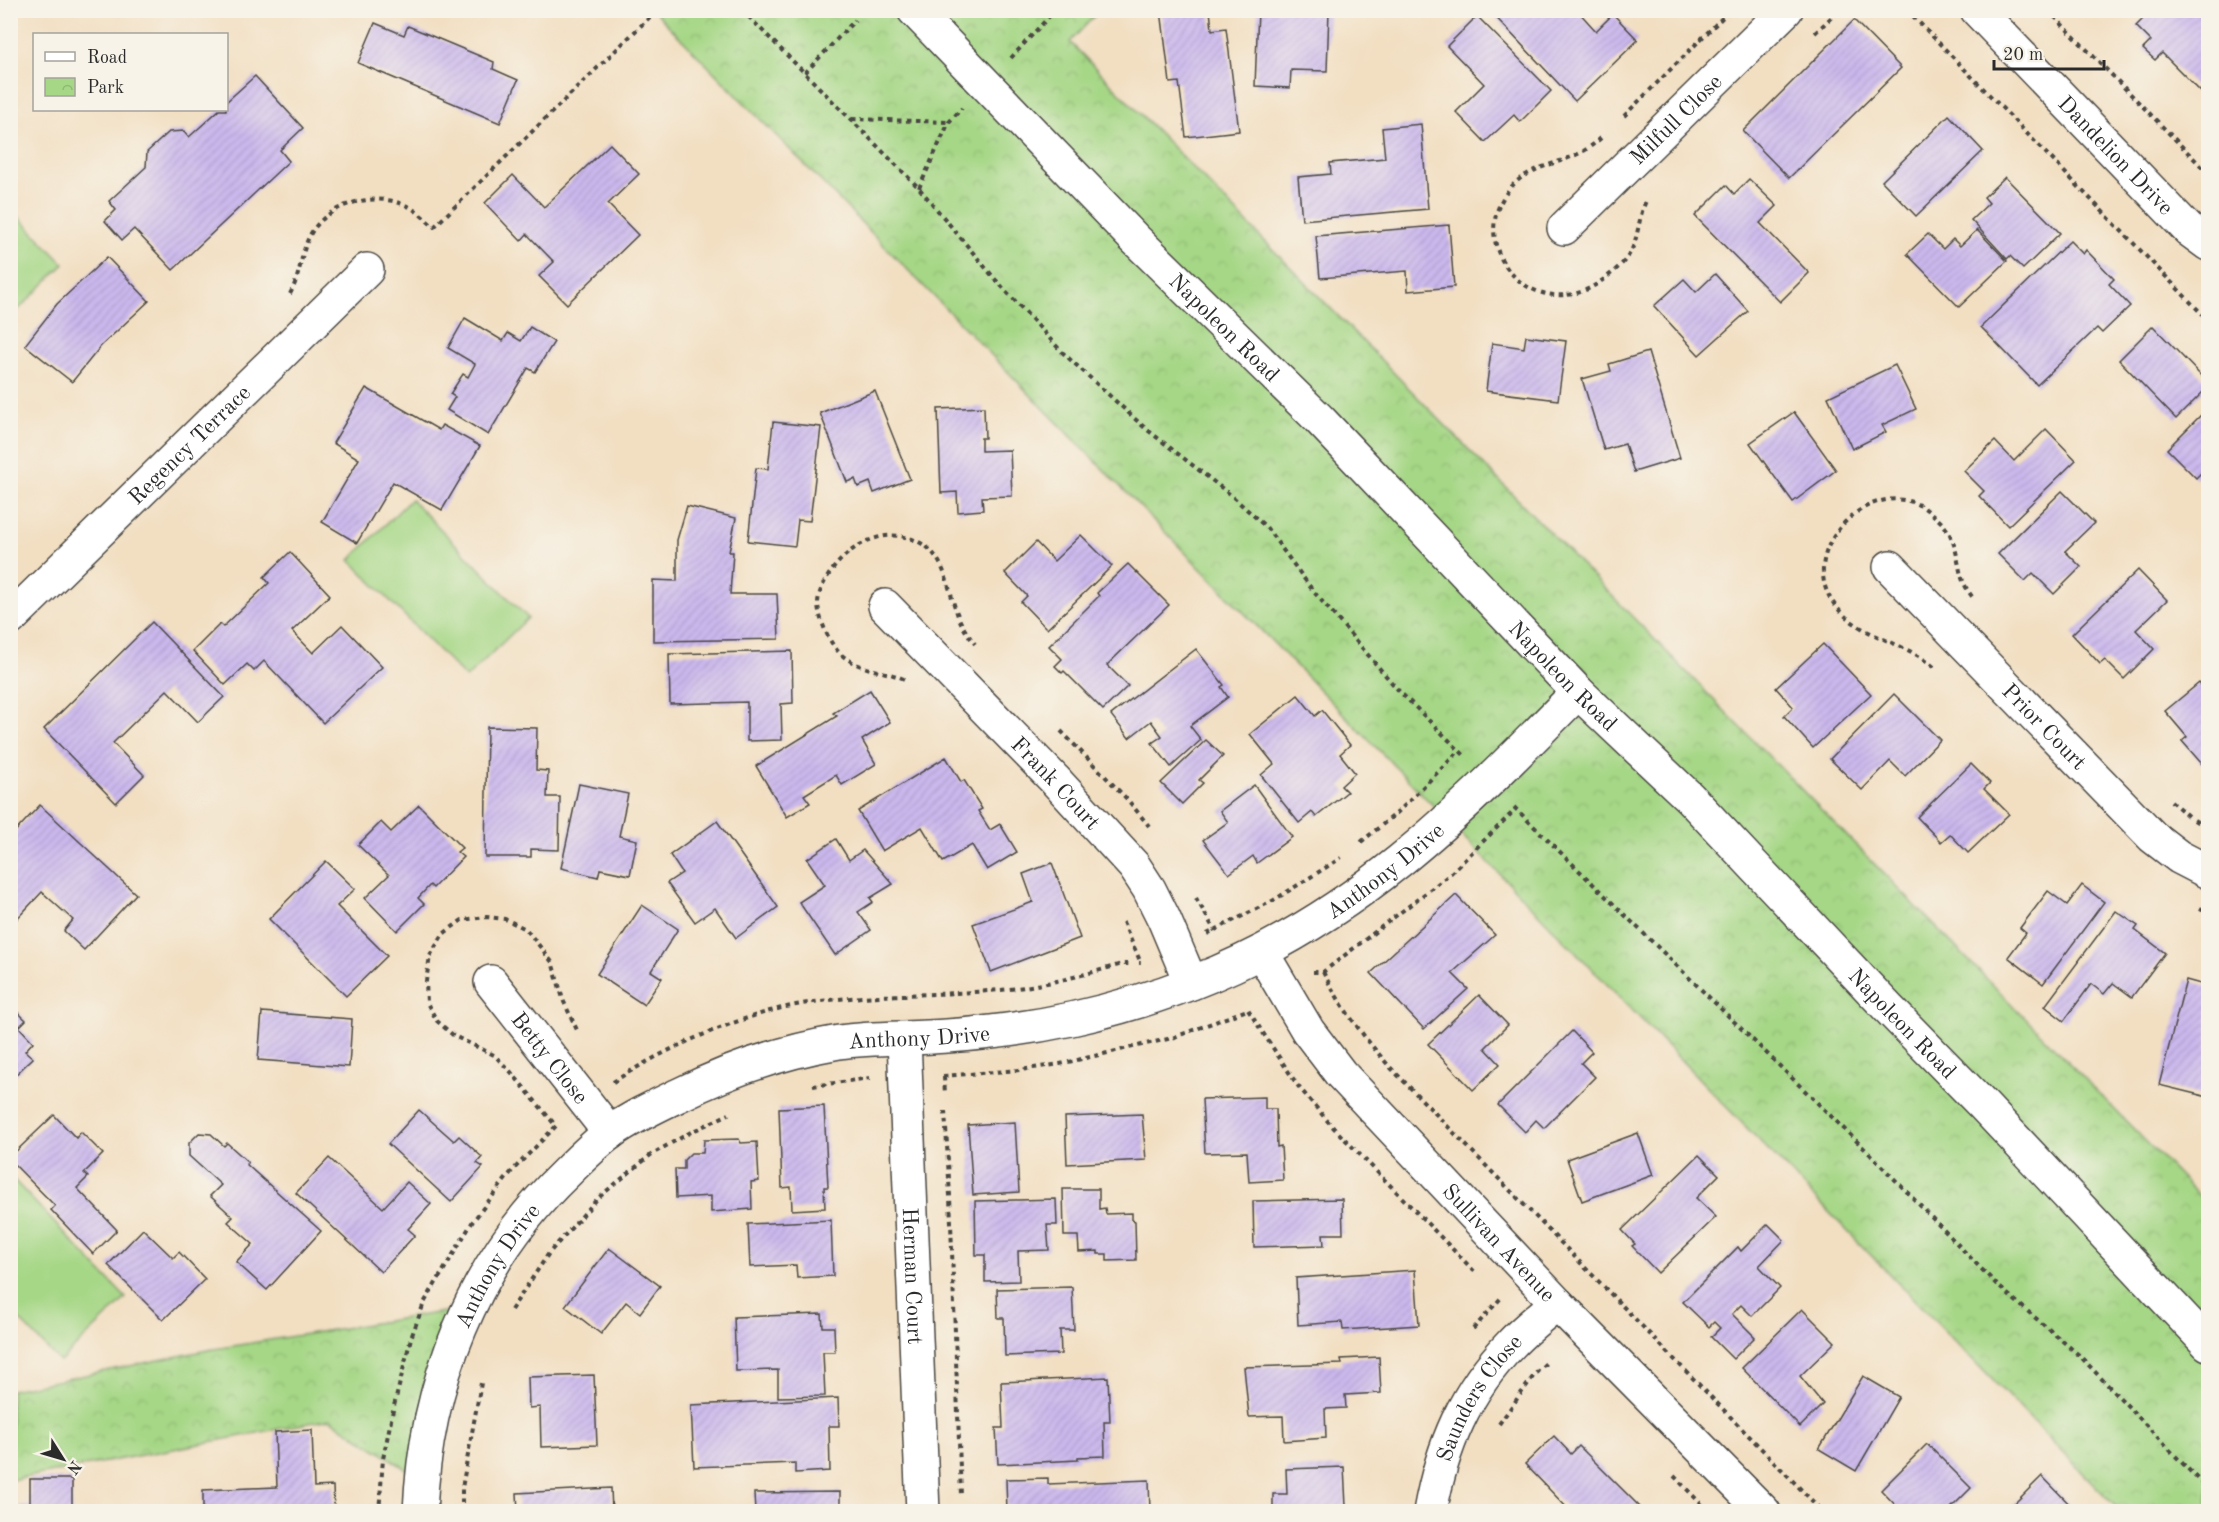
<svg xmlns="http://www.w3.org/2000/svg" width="2219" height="1522" font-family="'Old Standard TT',serif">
<defs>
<pattern id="park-crowns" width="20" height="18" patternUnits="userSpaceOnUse" patternTransform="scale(1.5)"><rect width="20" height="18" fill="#a6d786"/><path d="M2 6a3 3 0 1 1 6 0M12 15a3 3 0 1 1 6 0" fill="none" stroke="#8fb974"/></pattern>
<pattern id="building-hatch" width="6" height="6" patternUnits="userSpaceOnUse" patternTransform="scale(1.5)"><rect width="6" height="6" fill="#cbb8ed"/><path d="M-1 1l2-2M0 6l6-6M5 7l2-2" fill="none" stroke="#ae9ecb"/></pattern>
</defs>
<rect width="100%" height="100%" fill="#f7f3e8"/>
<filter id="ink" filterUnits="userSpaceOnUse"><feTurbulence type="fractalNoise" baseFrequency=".0167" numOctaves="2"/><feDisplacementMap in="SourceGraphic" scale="12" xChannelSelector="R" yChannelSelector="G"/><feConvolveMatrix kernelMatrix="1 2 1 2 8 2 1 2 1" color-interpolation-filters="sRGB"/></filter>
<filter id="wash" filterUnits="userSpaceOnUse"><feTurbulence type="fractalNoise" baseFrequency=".008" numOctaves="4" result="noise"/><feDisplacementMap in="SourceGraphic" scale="24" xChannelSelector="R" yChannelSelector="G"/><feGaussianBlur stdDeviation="1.35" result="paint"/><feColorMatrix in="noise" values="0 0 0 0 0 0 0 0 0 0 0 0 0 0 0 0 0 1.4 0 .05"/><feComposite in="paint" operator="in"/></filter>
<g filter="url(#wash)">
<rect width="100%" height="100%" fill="#f2dfc2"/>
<g fill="#a6d786" stroke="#688158" stroke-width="1.5">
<polygon points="11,209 64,264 11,317"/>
<polygon points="411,499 528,618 466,678 350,560"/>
<polygon points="11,1177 126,1298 60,1362 11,1311"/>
</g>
<g fill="url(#park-crowns)" stroke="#688158" stroke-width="1.5">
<polygon points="654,11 1099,11 1070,42 2208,1205 2208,1511 2120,1511 1412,784"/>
<polygon points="468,1308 421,1479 330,1419 11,1480 11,1390 208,1350"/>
</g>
<g id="blocks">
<g fill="url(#building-hatch)">
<polygon points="1161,10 1210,10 1212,30 1226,28 1239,131 1186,137 1179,82 1170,83"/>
<polygon points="1258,10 1329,10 1327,71 1291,70 1290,88 1255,86"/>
<polygon points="1489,10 1577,10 1596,31 1613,14 1638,40 1575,101"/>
<polygon points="2152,10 2208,10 2208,40 2206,43 2208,45 2208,92 2205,96 2162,53 2155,60 2143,49 2151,41 2136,26"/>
<polygon points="1477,16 1551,91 1520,122 1514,115 1485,142 1456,112 1484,84 1447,46"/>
<polygon points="1854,20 1901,68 1789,178 1743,131"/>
<polygon points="375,23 404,35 408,26 494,62 493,69 518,80 500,123 358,63"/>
<polygon points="255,76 303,128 280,150 289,161 173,270 134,229 122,240 105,221 116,210 109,201 146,167 147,152 169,132 184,131 189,137 219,110 226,110 226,102"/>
<polygon points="1949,115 1983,151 1916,216 1882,181"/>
<polygon points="1421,124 1428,209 1302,220 1298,177 1331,174 1330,163 1385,158 1382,128"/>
<polygon points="610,144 639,174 608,204 638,235 567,304 539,276 554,262 527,234 521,241 485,203 513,175 544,207"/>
<polygon points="2005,177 2060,233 2023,269 2010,256 2007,259 1971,220 1989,203 1984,197"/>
<polygon points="1749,179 1777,206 1760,223 1809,273 1780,302 1695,216 1726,185 1734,194"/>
<polygon points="1449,225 1454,287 1408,291 1407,271 1320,278 1316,236"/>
<polygon points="1977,230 2007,261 1959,307 1907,254 1928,234 1943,249 1953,239 1960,246"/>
<polygon points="2070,241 2083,254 2086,250 2114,279 2109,284 2130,306 2102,333 2097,328 2037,385 1981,327"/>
<polygon points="107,257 149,301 101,346 72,382 25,345 57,304"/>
<polygon points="1715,274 1748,311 1699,355 1654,306 1684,279 1696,292"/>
<polygon points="465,318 503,341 508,333 521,341 530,327 554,342 535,372 528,368 488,435 447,410 455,397 450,394 463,374 468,377 475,364 448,348"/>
<polygon points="2153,326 2208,383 2208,387 2176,419 2119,360"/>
<polygon points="1526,336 1566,341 1558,400 1486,391 1492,343 1524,348"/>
<polygon points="1648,352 1680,458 1634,472 1625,444 1604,450 1582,379 1611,371 1609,364"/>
<polygon points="1895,365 1916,409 1882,425 1886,432 1852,449 1828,397"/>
<polygon points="366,388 439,430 442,425 480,446 442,510 393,482 357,543 322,522 359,459 333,443"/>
<polygon points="875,391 910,479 874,493 870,482 858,487 855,479 847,482 820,413"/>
<polygon points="984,407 985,438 981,438 981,451 1010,450 1012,496 982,497 983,510 958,512 957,492 941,493 938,409"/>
<polygon points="2208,408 2208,466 2196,478 2167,449"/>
<polygon points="1794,412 1836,470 1793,502 1750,443"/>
<polygon points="773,422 821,427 810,521 798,520 795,546 748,541 756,468 768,469"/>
<polygon points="2046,429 2076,460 2008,526 1979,496 1984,491 1964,471 1995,441 2014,461"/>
<polygon points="2062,491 2094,523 2065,551 2081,567 2054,594 2033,573 2025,581 1998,554"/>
<polygon points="687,506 736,518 729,552 733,552 730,594 777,594 779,639 653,641 653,580 677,581 677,540"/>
<polygon points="1081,535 1112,566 1047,629 1021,602 1027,596 1005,573 1036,542 1054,561"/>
<polygon points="290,552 330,595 292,631 313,653 342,625 382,667 323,723 264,661 254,671 247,664 225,685 193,651 220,624 223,627 269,583 264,577"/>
<polygon points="1128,564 1169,605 1107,665 1128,686 1103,710 1064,671 1062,673 1055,666 1062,659 1049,646 1099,596 1097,593"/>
<polygon points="2138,570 2167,600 2136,630 2154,649 2124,679 2105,660 2100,664 2072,634"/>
<polygon points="152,622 224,697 198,722 167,690 113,743 144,775 116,803 44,729"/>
<polygon points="1823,644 1871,694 1813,748 1784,716 1793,707 1776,688"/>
<polygon points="1196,649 1224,685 1221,687 1228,697 1190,726 1201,740 1171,767 1152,743 1162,736 1151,721 1129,738 1111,715"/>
<polygon points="792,651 793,703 781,704 782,740 747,741 747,702 670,704 669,654"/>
<polygon points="2199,683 2208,694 2208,759 2202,764 2182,741 2187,737 2165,711"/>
<polygon points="870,690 890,722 862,740 876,764 842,785 836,775 804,795 810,803 787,817 756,766 837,716 833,713"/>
<polygon points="1894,694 1940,740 1905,776 1890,761 1862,790 1830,759"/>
<polygon points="1298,695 1315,716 1322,710 1350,745 1340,754 1355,773 1341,786 1347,792 1316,817 1312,812 1299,823 1261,775 1274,764 1250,734"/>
<polygon points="487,727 537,728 536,770 548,771 547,797 560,797 559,850 531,849 531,857 485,857"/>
<polygon points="1206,740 1223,756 1199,780 1203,783 1182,804 1161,783"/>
<polygon points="946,757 961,782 964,780 982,809 978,811 990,830 1000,824 1017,852 987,870 972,845 943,862 922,827 882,851 858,811"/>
<polygon points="1971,764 1990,783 1984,789 2009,814 1968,853 1950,834 1941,842 1917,817"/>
<polygon points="579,784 628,794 619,836 637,840 630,875 600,869 598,877 561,868"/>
<polygon points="1254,785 1292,837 1257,863 1253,856 1229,874 1203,840 1228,822 1220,811"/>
<polygon points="40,805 136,894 84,950 64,931 73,920 42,892 10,926 10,862 15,857 10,853 10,837"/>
<polygon points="419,805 462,848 457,852 463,857 433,888 430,885 418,898 424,904 397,931 365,898 389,875 358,845 381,822 391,832"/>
<polygon points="717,821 778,907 736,938 715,908 695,922 667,883 682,873 670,855"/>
<polygon points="836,839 849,860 863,850 893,884 870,898 873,902 858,912 871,930 835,955 799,902 825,885 807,859"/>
<polygon points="326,861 355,889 337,906 387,956 346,996 269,919"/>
<polygon points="1052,863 1080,938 991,972 973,924 1033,902 1023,874"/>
<polygon points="2082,885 2104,902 2043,984 2008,957 2026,933 2020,928 2048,891 2067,905"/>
<polygon points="1456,895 1495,935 1452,973 1468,989 1424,1029 1371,973"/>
<polygon points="642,905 678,929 651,971 662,978 644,1005 597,974"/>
<polygon points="2116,911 2138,926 2135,930 2165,953 2132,997 2113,983 2104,994 2091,984 2064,1021 2045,1006"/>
<polygon points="2186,980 2208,986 2208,1097 2159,1085"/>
<polygon points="1479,995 1508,1025 1485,1048 1500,1064 1473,1090 1428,1044"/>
<polygon points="10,1005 26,1020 19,1027 33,1042 25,1051 33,1058 10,1080"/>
<polygon points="262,1012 352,1019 349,1067 258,1060"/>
<polygon points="1572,1031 1592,1052 1581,1063 1595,1077 1544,1128 1536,1120 1525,1132 1498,1105"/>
<polygon points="1265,1097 1265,1109 1276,1109 1277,1147 1281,1146 1283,1180 1249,1182 1247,1152 1205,1153 1202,1099"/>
<polygon points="824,1106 828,1187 824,1187 825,1208 792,1210 791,1187 782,1188 779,1108"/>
<polygon points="419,1110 454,1141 459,1136 482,1157 477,1163 483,1167 451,1202 388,1144"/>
<polygon points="1142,1114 1146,1160 1067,1164 1065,1117"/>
<polygon points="54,1115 76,1138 81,1132 103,1154 84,1173 88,1177 77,1188 117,1230 93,1254 51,1210 55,1206 10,1160 10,1157"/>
<polygon points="1015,1122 1019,1192 973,1195 968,1125"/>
<polygon points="199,1133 211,1134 224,1146 227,1143 248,1162 246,1164 321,1231 267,1290 236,1262 253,1244 228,1222 233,1217 210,1196 221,1185 189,1156 189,1143"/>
<polygon points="1638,1133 1653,1175 1582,1201 1567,1159"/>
<polygon points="739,1139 741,1143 757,1142 759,1181 751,1182 752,1209 711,1212 711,1196 676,1198 675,1169 684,1169 684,1160 691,1153 703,1153 704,1140"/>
<polygon points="1699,1155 1719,1175 1696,1198 1716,1217 1658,1273 1632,1246 1635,1244 1622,1230"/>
<polygon points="329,1158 383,1208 407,1182 431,1204 408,1229 415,1235 381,1272 296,1193"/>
<polygon points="1063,1189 1099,1189 1099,1209 1105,1208 1106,1214 1132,1213 1132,1220 1135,1221 1136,1260 1107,1261 1107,1254 1098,1254 1098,1251 1079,1252 1078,1236 1064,1236"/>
<polygon points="1056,1199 1057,1225 1047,1225 1049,1250 1018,1251 1019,1281 985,1282 985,1255 976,1255 975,1201"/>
<polygon points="1342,1199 1343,1234 1323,1234 1324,1245 1254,1247 1253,1201"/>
<polygon points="831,1220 833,1276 797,1278 796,1265 750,1267 748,1224"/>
<polygon points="1768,1224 1784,1240 1759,1266 1780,1288 1752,1316 1741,1305 1732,1314 1755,1337 1733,1359 1711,1337 1720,1328 1714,1322 1709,1327 1683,1302 1738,1247 1741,1251"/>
<polygon points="143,1229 173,1258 179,1252 205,1279 163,1320 108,1265"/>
<polygon points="609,1248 660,1286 640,1313 626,1302 601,1334 565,1306"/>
<polygon points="1415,1270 1419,1325 1343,1330 1342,1322 1298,1325 1296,1278"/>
<polygon points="1072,1287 1074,1330 1060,1330 1061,1354 1005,1356 1004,1318 998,1318 997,1289"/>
<polygon points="1802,1309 1835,1342 1800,1376 1823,1404 1800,1427 1742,1368"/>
<polygon points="822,1314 823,1327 834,1327 835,1352 823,1352 825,1396 778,1397 778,1370 736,1371 734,1317"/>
<polygon points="1379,1357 1381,1393 1345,1395 1346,1408 1325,1409 1326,1438 1284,1441 1283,1416 1249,1417 1244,1367 1342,1364 1341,1359"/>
<polygon points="594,1375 597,1445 541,1447 540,1407 529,1408 528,1377"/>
<polygon points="1863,1376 1899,1397 1856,1471 1819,1449"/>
<polygon points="1108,1377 1110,1422 1104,1422 1105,1456 1078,1457 1078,1460 998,1464 996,1428 1003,1428 1001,1382"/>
<polygon points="838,1398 839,1426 829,1426 830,1471 795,1473 795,1463 694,1467 691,1405"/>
<polygon points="312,1430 314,1487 333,1486 334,1512 203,1512 203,1490 277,1487 275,1432"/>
<polygon points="1554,1436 1571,1454 1579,1446 1639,1506 1633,1512 1571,1512 1525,1464"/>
<polygon points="1927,1444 1971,1488 1947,1512 1934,1512 1931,1509 1928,1512 1902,1512 1881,1490"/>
<polygon points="1344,1467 1346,1506 1350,1506 1350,1512 1273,1512 1273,1494 1287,1494 1286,1469"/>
<polygon points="2042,1476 2077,1512 2006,1512"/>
<polygon points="1048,1478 1048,1484 1149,1480 1150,1512 1007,1512 1006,1479"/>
<polygon points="30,1479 72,1479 72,1512 10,1512 10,1506 30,1506"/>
<polygon points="611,1488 612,1512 518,1512 517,1493"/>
<polygon points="840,1492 840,1512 755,1512 754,1493"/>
</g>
</g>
</g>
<g filter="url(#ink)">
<use href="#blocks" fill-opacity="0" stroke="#494642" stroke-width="1.5"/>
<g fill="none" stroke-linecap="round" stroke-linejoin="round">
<g stroke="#494642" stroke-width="36">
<g id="minor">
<path id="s1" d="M1977 10 2189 230 2208 244"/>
<path id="s2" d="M1564 228 1786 10"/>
<path id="s3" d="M1890 567 2153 837 2179 857 2208 872"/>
<path id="s4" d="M885 606 1054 779 1134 866 1149 889 1164 919 1191 983"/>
<path id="s5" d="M10 619 367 270"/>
<path id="s6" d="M1262 953 1308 1031 1340 1073 1557 1303 1764 1512"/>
<path id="s7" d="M491 982 610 1133"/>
<path id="s8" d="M904 1039 923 1512"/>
<path id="s9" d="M420 1512C425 1385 473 1262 566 1173 580 1159 595 1144 611 1132 632 1117 656 1106 679 1095 731 1069 781 1052 839 1042 874 1037 911 1039 947 1036 1035 1030 1111 1014 1194 982 1355 920 1460 812 1578 692"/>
<path id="s10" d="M1430 1512C1442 1446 1465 1391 1512 1343 1525 1329 1542 1316 1557 1303"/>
</g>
</g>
<g stroke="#494642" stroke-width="36">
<g id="major">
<path id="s11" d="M914 10 1134 238 1319 419 1578 692 1690 798 1888 1008 1983 1105 2208 1344"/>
</g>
</g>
<g stroke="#494642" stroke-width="4" stroke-dasharray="4.5 4.5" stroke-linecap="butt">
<polyline points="742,10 919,188 995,279 1062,352 1145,428 1232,496 1266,527 1314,592 1399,691 1465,756"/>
<polyline points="1907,10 2208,320"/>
<polyline points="2048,10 2208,173"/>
<polyline points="1815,33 1839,10"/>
<polyline points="1011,58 1055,10"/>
<polyline points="805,73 855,20"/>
<polyline points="1624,116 1730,10"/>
<polyline points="852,119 949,122"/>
<path d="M1601 138C1592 146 1582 153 1571 157 1546 167 1521 170 1505 195 1467 252 1536 326 1600 282 1611 274 1623 265 1630 253 1639 237 1638 218 1646 201"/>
<polyline points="919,188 949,122 962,108"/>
<path d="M290 294C301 274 300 256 309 237 325 204 373 191 405 205 416 209 426 220 434 227L657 10"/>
<path d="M1934 667C1901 639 1857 638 1832 601 1796 547 1875 471 1927 510 1936 517 1947 526 1951 537 1962 562 1955 577 1975 600"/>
<path d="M904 679C887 671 866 671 849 660 838 654 831 643 826 632 822 623 818 612 818 602 819 590 826 578 833 569 854 541 891 524 924 545 946 560 948 590 957 613 961 625 968 635 975 644"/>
<polyline points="1061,731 1127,799 1149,826"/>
<polyline points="2171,801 2188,816"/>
<polyline points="1514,807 1876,1160 1997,1285 2080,1356 2208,1490"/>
<polyline points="2194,820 2208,829"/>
<polyline points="1361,842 1398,812 1459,751"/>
<polyline points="1196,898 1215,931"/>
<polyline points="2200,908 2208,912"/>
<polyline points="1123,922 1141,963 1139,963"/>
<polyline points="1207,934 1274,900 1341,858"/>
<polyline points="1313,972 1323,972 1449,875 1516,809"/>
<path d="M1323 972C1341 1007 1363 1036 1389 1066L1823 1512"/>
<polyline points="1248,1010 1298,1086 1331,1125 1476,1273"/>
<polyline points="943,1076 1020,1070 1060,1064 1172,1038 1247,1010"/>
<polyline points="944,1077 945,1094"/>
<path d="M613 1082C661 1051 715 1027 770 1011 840 992 916 997 988 991 1034 988 1077 977 1122 964H1131"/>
<polyline points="813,1086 870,1078"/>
<polyline points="945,1111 950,1196 961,1496"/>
<polyline points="511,1310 549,1253 598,1198 652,1154 691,1132 729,1114"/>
<polyline points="1473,1329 1501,1298"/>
<polyline points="1499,1424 1535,1374 1548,1361"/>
<polyline points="1674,1476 1709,1512"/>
<polyline points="379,1512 383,1459 393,1410 411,1338 424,1303 473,1221 512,1171 556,1126 511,1072 494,1055 454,1036 437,1021 427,1003 426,981 430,956 443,934 462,920 486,917 505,919 526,929 552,962 564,1002 577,1030"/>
<polyline points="462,1512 462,1488 481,1383"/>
</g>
<use href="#minor" stroke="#fff" stroke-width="33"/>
<use href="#major" stroke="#fff" stroke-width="33"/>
</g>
</g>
<g text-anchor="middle" stroke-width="4.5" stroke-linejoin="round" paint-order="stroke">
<g font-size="22" fill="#2b2b2b" stroke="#f7f3e8">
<text dy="8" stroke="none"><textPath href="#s2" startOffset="156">Milfull Close</textPath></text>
<text dy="8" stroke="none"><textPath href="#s1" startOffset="201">Dandelion Drive</textPath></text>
<text dy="8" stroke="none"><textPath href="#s11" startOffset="444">Napoleon Road</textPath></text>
<text dy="8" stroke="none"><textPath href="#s5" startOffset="250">Regency Terrace</textPath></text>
<text dy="8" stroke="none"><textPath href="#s11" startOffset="930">Napoleon Road</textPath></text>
<text dy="8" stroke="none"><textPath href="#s3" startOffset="222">Prior Court</textPath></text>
<text dy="8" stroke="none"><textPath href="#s4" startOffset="246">Frank Court</textPath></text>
<text dy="8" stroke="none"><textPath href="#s9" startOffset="1270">Anthony Drive</textPath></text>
<text dy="8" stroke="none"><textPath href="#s11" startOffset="1416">Napoleon Road</textPath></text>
<text dy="8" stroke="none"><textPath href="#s9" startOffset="766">Anthony Drive</textPath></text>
<text dy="8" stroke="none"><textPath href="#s7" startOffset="96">Betty Close</textPath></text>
<text dy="8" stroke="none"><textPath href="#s6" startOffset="376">Sullivan Avenue</textPath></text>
<text dy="8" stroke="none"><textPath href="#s9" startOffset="262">Anthony Drive</textPath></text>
<text dy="8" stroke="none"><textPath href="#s8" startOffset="237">Herman Court</textPath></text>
<text dy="8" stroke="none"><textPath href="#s10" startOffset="126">Saunders Close</textPath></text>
</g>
</g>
<rect width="2219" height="1522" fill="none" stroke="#f7f3e8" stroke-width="36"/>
<rect x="33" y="33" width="195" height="78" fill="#f7f3e8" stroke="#a5a39c" stroke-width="1.5"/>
<rect x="45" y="52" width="30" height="9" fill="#ffffff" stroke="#a5a39c" stroke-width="1.5"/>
<text x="87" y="63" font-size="18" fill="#2b2b2b">Road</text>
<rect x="45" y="78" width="30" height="18" fill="url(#park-crowns)" stroke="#a5a39c" stroke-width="1.5"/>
<text x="87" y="93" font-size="18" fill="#2b2b2b">Park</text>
<g transform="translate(63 1459) rotate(127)" stroke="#f7f3e8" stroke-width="4.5" paint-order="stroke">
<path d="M0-4.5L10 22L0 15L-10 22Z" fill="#2b2b2b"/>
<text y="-9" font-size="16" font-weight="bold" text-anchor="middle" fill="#2b2b2b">N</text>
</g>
<path d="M1994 60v9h110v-9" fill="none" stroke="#2b2b2b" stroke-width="3"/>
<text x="2003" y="60" font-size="18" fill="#2b2b2b" stroke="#f7f3e8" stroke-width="4.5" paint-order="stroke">20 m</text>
</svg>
